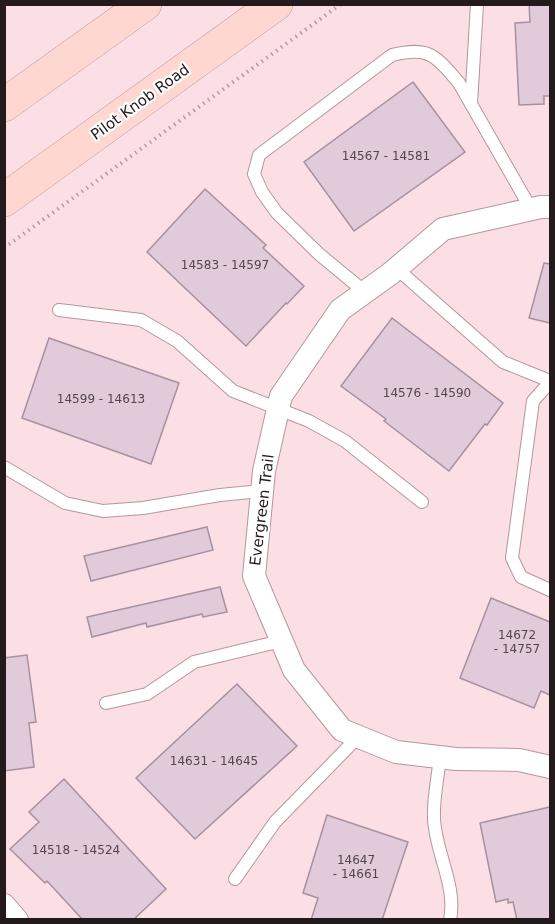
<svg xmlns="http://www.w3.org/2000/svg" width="555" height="924" font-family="'DejaVu Sans',sans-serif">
<rect width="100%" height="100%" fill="#fcdfe5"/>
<g fill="#e1cada" stroke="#a691a0" stroke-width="1.5">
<polygon points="529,4 550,4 550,96 544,96 544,104 519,105 515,23 530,22"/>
<polygon points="413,82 465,152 354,231 304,162"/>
<polygon points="205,189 266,245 263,248 304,286 287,304 286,303 246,346 147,252"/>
<polygon points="544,263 550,264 550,323 529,318"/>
<polygon points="392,318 503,403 487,425 485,424 449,471 384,421 386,419 341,386"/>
<polygon points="49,338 179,383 151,464 22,418"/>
<polygon points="207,527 213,550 91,581 84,556"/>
<polygon points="220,587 227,612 203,617 202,614 147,627 146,623 92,637 87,617"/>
<polygon points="491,598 550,622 550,695 541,691 534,708 460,678"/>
<polygon points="27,655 36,722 29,723 34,767 4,771 4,658"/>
<polygon points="237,684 297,746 195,839 136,778"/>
<polygon points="64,779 166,889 133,920 83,920 47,881 45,883 10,849 39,822 29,812"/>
<polygon points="550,807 550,920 517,920 513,902 508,903 508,899 496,902 480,823"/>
<polygon points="327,815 408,842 382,920 311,920 318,898 303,893"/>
</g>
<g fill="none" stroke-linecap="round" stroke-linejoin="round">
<g stroke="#b3979d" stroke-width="14">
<g id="lane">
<polyline points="471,104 477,4"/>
<polyline points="396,268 503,362 550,381"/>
<path d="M365 292 319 254 277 213 262 192 254 174 259 155 392 55C429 46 435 55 459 83L531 209"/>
<polyline points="59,310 141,320 177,341 233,391 309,421 345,441 422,502"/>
<polyline points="550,382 533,401 512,558 521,577 550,590"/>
<polyline points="4,467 65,503 103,511 143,508 220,495 262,491"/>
<polyline points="106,703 147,694 194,662 281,641"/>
<path d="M440 757C438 777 433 799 434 818 435 852 457 885 450 920"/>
<polyline points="235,879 275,822 358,737"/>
</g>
</g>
<g stroke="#b3979d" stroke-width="24">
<g id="street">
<polyline points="550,207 541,207 443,229 390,274 340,310 281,396 264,471 254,576 294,670 342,730 396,752 456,759 519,760 550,767"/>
<polyline points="4,905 17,920"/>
</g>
</g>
<g stroke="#b3979d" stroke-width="34">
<g id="secondary">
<polyline points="4,105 145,4"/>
<polyline points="4,200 276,4"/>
</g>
</g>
<polyline stroke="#b29ba0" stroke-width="4" stroke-dasharray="1.5 4.5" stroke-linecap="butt" points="4,248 341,4"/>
<use href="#lane" stroke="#fff" stroke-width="12"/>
<use href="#street" stroke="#fff" stroke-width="22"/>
<use href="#secondary" stroke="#fed7d1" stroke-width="33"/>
</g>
<g text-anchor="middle" stroke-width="4.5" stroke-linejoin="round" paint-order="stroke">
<g font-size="12" fill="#53464c">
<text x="386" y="160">14567 - 14581</text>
<text x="225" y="269">14583 - 14597</text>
<text x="427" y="397">14576 - 14590</text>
<text x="101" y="403">14599 - 14613</text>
<text x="517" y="639">14672<tspan x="517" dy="14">- 14757</tspan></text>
<text x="214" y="765">14631 - 14645</text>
<text x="76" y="854">14518 - 14524</text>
<text x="356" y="864">14647<tspan x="356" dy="14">- 14661</tspan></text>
</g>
<g font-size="15" fill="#241a1c" stroke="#fff">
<text transform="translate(140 102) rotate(-36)" y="5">Pilot Knob Road</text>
<text transform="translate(262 510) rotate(-83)" y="5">Evergreen Trail</text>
</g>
</g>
<rect width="555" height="924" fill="none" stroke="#241a1c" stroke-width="12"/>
</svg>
